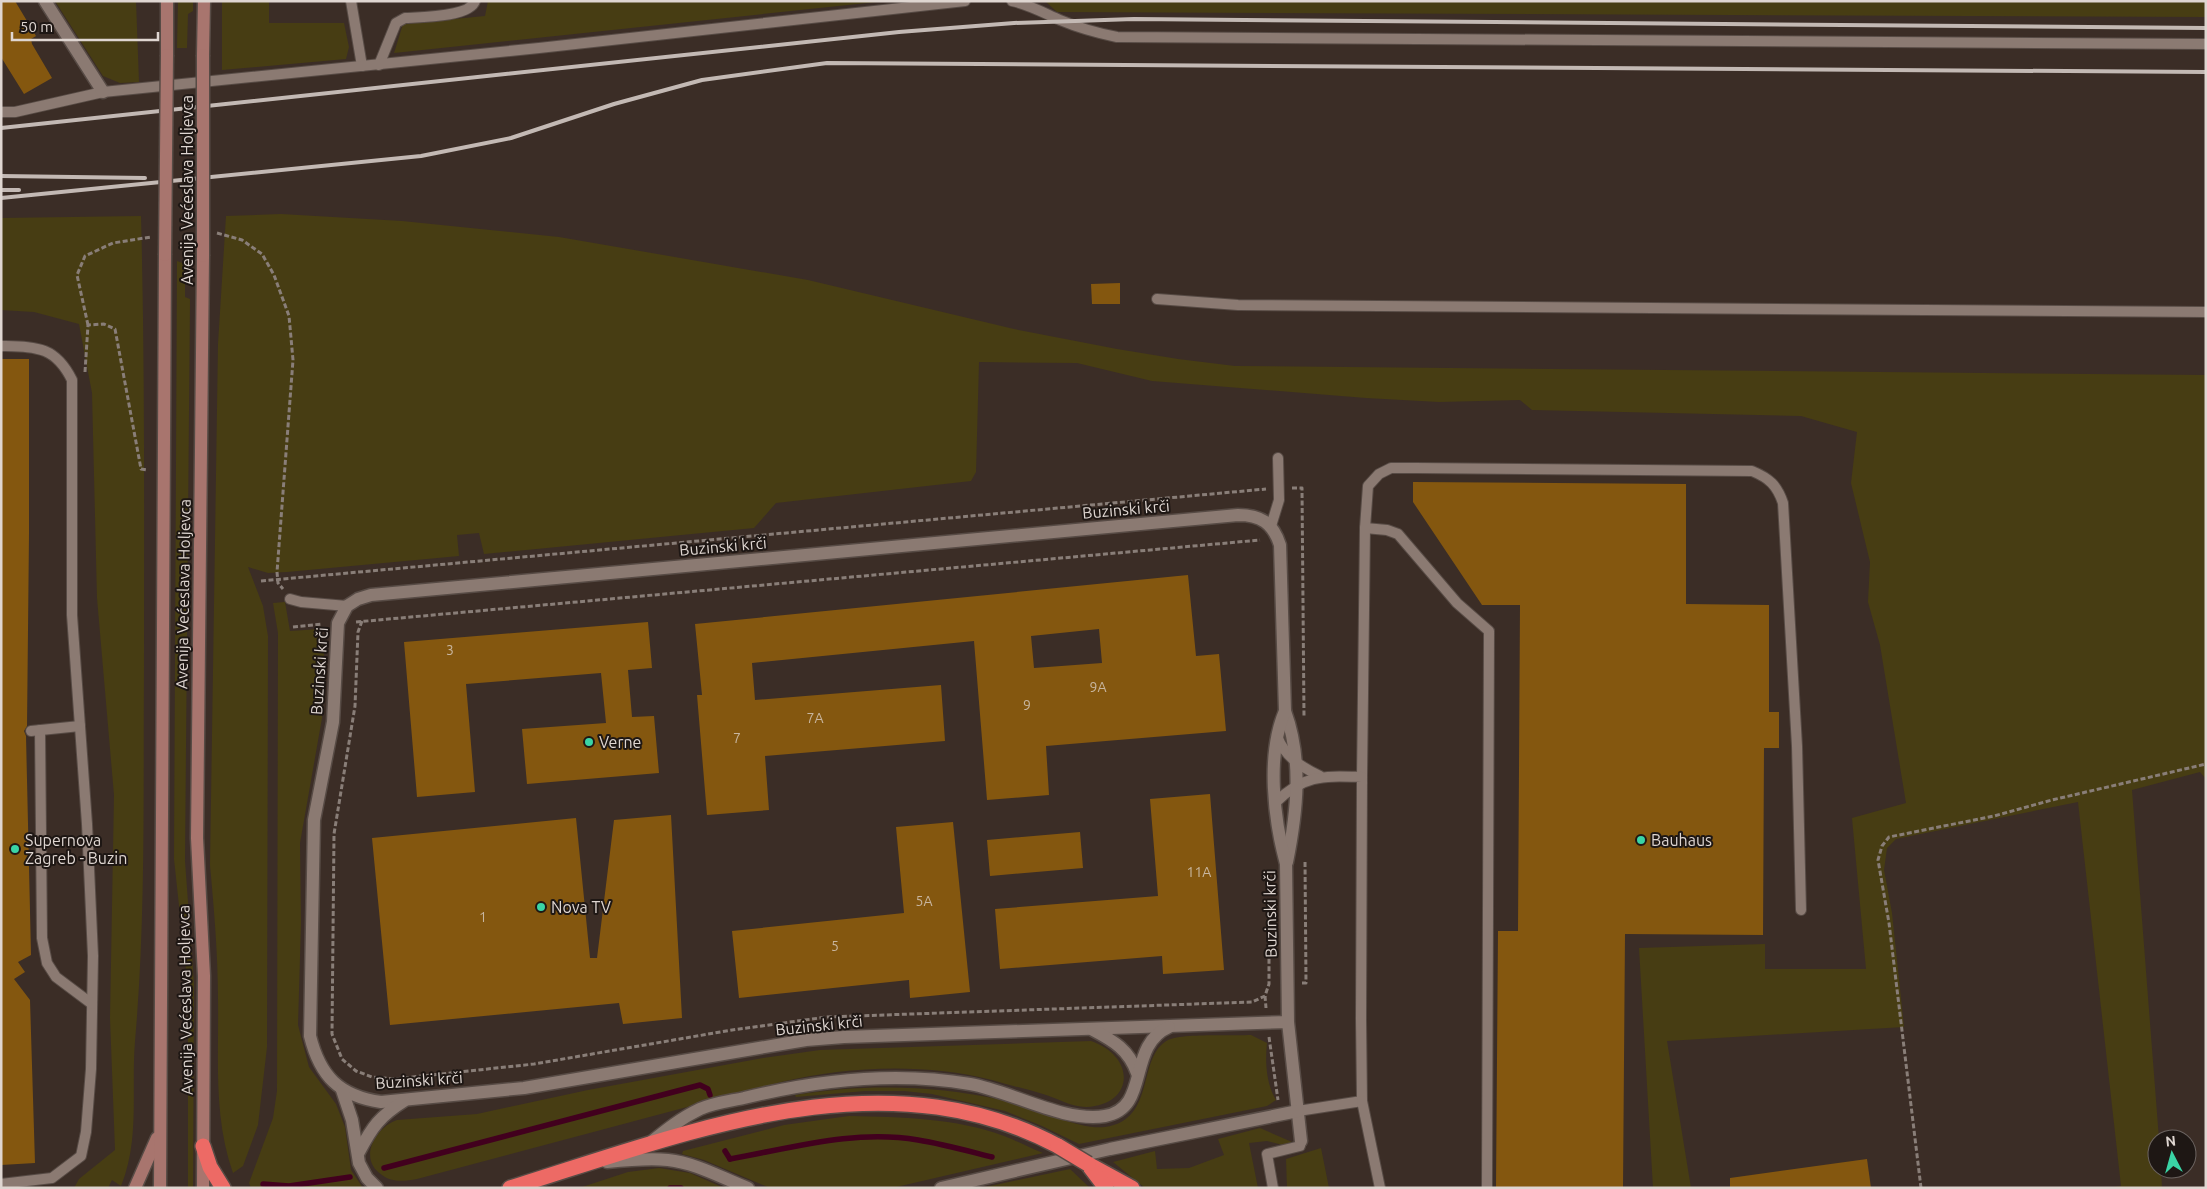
<svg xmlns="http://www.w3.org/2000/svg" width="2207" height="1189" font-family="Ubuntu,sans-serif">
<rect width="100%" height="100%" fill="#3b2d26"/>
<g fill="#473d13">
<polygon points="55,1 136,1 139,82 120,83 103,76"/>
<polygon points="178,1 193,1 193,11 188,14 187,48 177,48"/>
<polygon points="222,1 269,1 269,23 344,23 349,47 346,59 222,70"/>
<polygon points="488,1 886,1 394,53 403,24 485,16"/>
<polygon points="1045,1 2206,1 2206,17 1057,12"/>
<path d="M281 214 402 221 559 237 808 280 1014 329 1117 349 1178 359 1235 366 2206 375V779L2200 772 2132 790 2159 1139 2157 1169H2161L2162 1188H2107L2121 1186 2078 802 1896 839 1887 848 1884 870 1892 913 1904 1027 1667 1041 1691 1188H1653L1639 948 1765 944V969H1866L1852 818 1906 803 1880 645 1868 602 1870 562 1851 483 1857 432 1801 416 1532 410 1520 400 1439 402 1366 398 1152 381 1077 363 979 362 976 472 971 481 776 503 754 528 484 554 479 533 457 535 459 556 287 572 268 573 248 567 263 606 268 636 267 1047 258 1125 243 1166 233 1173C213 1115 219 1059 218 999 218 954 214 910 210 865L218 344 226 216Z"/>
<path d="M141 216C145 366 144 516 144 666 143 791 146 917 135 1041 131 1091 140 1139 121 1186L112 1180 108 1188H74L79 1179 115 1150 110 1018 114 795 97 598 92 393 79 324 34 312 1 310V218Z"/>
<polygon points="177,261 185,264 185,297 190,299 185,861 194,984 193,1188 188,1188 188,989 174,859"/>
<polygon points="285,602 290,631 320,629 324,652 322,718 300,843 301,923 298,1025 309,1067 336,1104 345,1127 351,1170 363,1188 251,1188 249,1183 273,1118 277,1091 278,633 273,603"/>
<path d="M1251 1035 1267 1043C1265 1061 1266 1084 1276 1100L1267 1106 1079 1144 1042 1126 1005 1111 932 1094 904 1091H865L796 1097 795 1095C866 1084 932 1085 1002 1100 1032 1106 1077 1130 1105 1127 1157 1120 1136 1057 1168 1040 1182 1033 1232 1036 1251 1035Z"/>
<path d="M1091 1041C1137 1057 1134 1105 1086 1107 1071 1107 1057 1098 1043 1094 1026 1089 1009 1085 992 1080 924 1063 849 1066 781 1082L417 1179C405 1181 392 1183 382 1175 357 1159 376 1127 397 1120L477 1114 588 1090 763 1058 820 1050Z"/>
<path d="M849 1116C901 1117 956 1118 1004 1136 1017 1141 1030 1148 1043 1153L892 1188H770L704 1160 682 1154 683 1151 784 1125Z"/>
<polygon points="1260,1128 1292,1142 1283,1145 1267,1141 1249,1143 1258,1188 1145,1188 1113,1162 1155,1151 1157,1169 1189,1168 1224,1155 1218,1139"/>
<polygon points="1321,1148 1329,1188 1287,1188 1286,1159"/>
<polygon points="659,1168 690,1173 724,1188 579,1188 628,1172"/>
<polygon points="1070,1169 1090,1188 981,1188"/>
</g>
<g fill="none" stroke-linecap="round" stroke-linejoin="round">
<g stroke="#42001e" stroke-width="5.5">
<polyline points="725,1151 730,1159"/>
<path d="M730 1159C792 1148 855 1129 918 1140 943 1144 968 1151 992 1157"/>
<polyline points="384,1168 700,1085 708,1089 710,1095"/>
<polyline points="263,1184 289,1186 350,1177"/>
<polyline points="670,1188 681,1188"/>
</g>
</g>
<g fill="#84570f" fill-rule="evenodd">
<polygon points="1,1 15,1 36,36 31,39 32,44 52,78 24,94 1,57"/>
<polygon points="1120,283 1120,304 1092,304 1091,284"/>
<polygon points="1,359 29,359 29,534 27,726 24,731 26,736 31,955 18,962 25,972 14,979 30,1000 35,1163 1,1165"/>
<polygon points="1413,482 1686,484 1686,604 1769,605 1769,712 1779,712 1779,748 1764,748 1763,935 1625,934 1623,1188 1496,1188 1498,931 1518,931 1520,605 1482,605 1413,502"/>
<path d="M1188 575 1196 656 1219 654 1226 731 1046 746 1049 795 987 800 974 641 752 663 755 700 941 685 945 741 765 756 769 810 707 815 697 695H702L695 624ZM1099 629 1102 663 1034 668 1031 636Z"/>
<polygon points="648,622 652,668 628,670 632,717 654,716 659,773 527,784 522,729 606,723 601,673 466,684 475,792 417,797 404,642"/>
<polygon points="1210,794 1224,970 1163,974 1162,956 1000,969 995,909 1158,896 1150,799"/>
<polygon points="671,815 682,1018 623,1024 619,1003 390,1025 372,838 576,818 590,958 597,958 614,820"/>
<polygon points="953,822 970,992 910,998 909,980 739,998 732,931 904,913 896,827"/>
<polygon points="1080,832 1083,868 990,876 987,840"/>
<polygon points="1867,1159 1871,1188 1730,1188 1730,1178"/>
</g>
<g fill="none" stroke-linecap="round" stroke-linejoin="round">
<g stroke="#574b45" stroke-width="12">
<g id="lane">
<polyline points="351,1 362,66"/>
<path d="M1012 1C1030 5 1044 13 1060 20 1079 28 1097 33 1117 37L2206 44"/>
<path d="M379 65 396 23 405 18C421 17 470 17 475 1"/>
<polyline points="1,112 15,112 103,92 539,48 965,1"/>
<polyline points="1157,299 1238,305 2206,312"/>
<path d="M1 346C37 347 55 346 72 380V615L87 824 93 956 91 1069 86 1132 81 1156 52 1178 1 1184"/>
<polyline points="1271,526 1279,500 1278,458"/>
<polyline points="1365,528 1387,530 1398,534 1457,603 1489,631 1487,1188"/>
<polyline points="290,599 301,602 347,606"/>
<polyline points="40,730 42,938 47,963 56,977 92,1004"/>
<polyline points="31,731 80,726"/>
<path d="M1277 736C1285 757 1301 767 1320 776"/>
<path d="M1362 777 1365 528 1368 486 1379 474 1391 468H1415L1752 471C1769 478 1777 485 1783 503L1797 746 1801 910"/>
<path d="M1275 803C1304 774 1324 776 1362 777L1361 1019 1362 1101 1298 1111"/>
<polyline points="1362,1101 1380,1188"/>
<polyline points="1273,1188 1267,1154 1300,1146 1301,1141"/>
</g>
</g>
<g stroke="#574b45" stroke-width="15">
<g id="street">
<polyline points="45,1 103,92"/>
<path d="M1285 711C1303 760 1297 812 1287 862"/>
<path d="M1288 1022 844 1037 806 1040 524 1088 381 1102C339 1096 320 1076 310 1036L314 820 333 722 338 623 347 606 358 599 371 595 1238 515C1261 515 1273 523 1280 545L1285 711C1266 755 1274 820 1286 864L1288 1022 1301 1141"/>
<path d="M1093 1030C1114 1041 1129 1050 1137 1073"/>
<polyline points="342,1090 352,1120 359,1163 367,1178 377,1188"/>
<path d="M650 1143C666 1130 681 1118 700 1109 713 1103 730 1101 744 1098 817 1080 894 1071 970 1084 1011 1091 1064 1123 1105 1116 1151 1108 1126 1046 1169 1027"/>
<path d="M359 1152C372 1127 380 1116 404 1101"/>
<path d="M607 1162C627 1160 648 1158 668 1160 696 1163 722 1178 748 1188"/>
<polyline points="941,1188 1110,1149 1298,1111"/>
</g>
</g>
<g stroke="#574b45" stroke-width="15">
<g id="secondary">
<polyline points="167,55 167,1"/>
<polyline points="203,55 204,1"/>
<polyline points="203,256 197,838 204,976 203,1188"/>
<polyline points="135,1188 157,1138"/>
<polyline points="160,1188 165,255"/>
</g>
</g>
<g stroke="#574b45" stroke-width="18">
<g id="highway">
<polyline points="203,1146 210,1167 223,1188"/>
<polyline points="1088,1164 1132,1188"/>
<polyline points="1090,1167 1106,1188"/>
<path d="M510 1188C684 1134 882 1052 1058 1146"/>
</g>
</g>
<g stroke="#897e78" stroke-width="3" stroke-dasharray="5 2.5" stroke-linecap="butt">
<polyline points="217,233 242,240 262,254 274,275 289,316 293,360 277,572 278,583 283,589"/>
<polyline points="88,325 77,275 85,256 113,243 151,237"/>
<polyline points="85,372 88,325 104,324 115,329 141,469 147,470"/>
<polyline points="1292,488 1302,488 1304,717"/>
<polyline points="261,581 1266,489"/>
<polyline points="362,621 358,632 355,706 334,834 332,1034 342,1059 356,1071 372,1077 394,1079 534,1064 732,1030 827,1017 1252,1002 1265,996 1269,984 1269,948"/>
<polyline points="356,622 1260,540"/>
<polyline points="293,627 322,624"/>
<polyline points="1302,983 1306,983 1305,860"/>
<polyline points="1265,996 1266,1008"/>
<polyline points="1269,1037 1278,1100"/>
<polyline points="1921,1188 1889,923 1878,860 1882,846 1889,837 1994,816 2052,800 2206,764"/>
</g>
<use href="#lane" stroke="#8b7a72" stroke-width="10"/>
<use href="#street" stroke="#8b7a72" stroke-width="12"/>
<use href="#secondary" stroke="#a8756e" stroke-width="12"/>
<use href="#highway" stroke="#ed6a65" stroke-width="15"/>
<g stroke="#c3b9b4" stroke-width="4">
<polyline points="1,128 899,32 1014,23 1134,19 2206,28"/>
<polyline points="1,176 145,178"/>
<polyline points="1,190 19,190"/>
<polyline points="1,198 421,156 511,138 614,104 702,80 827,63 2206,72"/>
</g>
<g stroke="#574b45" stroke-width="15" stroke-linecap="butt">
<g id="secondary-bridge">
<polyline points="165,255 167,55"/>
<polyline points="203,256 203,55"/>
</g>
</g>
<g stroke="#574b45" stroke-width="18" stroke-linecap="butt">
<polyline id="highway-bridge" points="1058,1146 1088,1164"/>
</g>
<use href="#secondary-bridge" stroke="#a8756e" stroke-width="12"/>
<use href="#highway-bridge" stroke="#ed6a65" stroke-width="15"/>
</g>
<g fill="#3ad4a5" stroke="#1e1714" stroke-width="2">
<circle cx="589" cy="742" r="5"/>
<circle cx="1641" cy="840" r="5"/>
<circle cx="15" cy="849" r="5"/>
<circle cx="541" cy="907" r="5"/>
</g>
<g text-anchor="middle" stroke-width="4" stroke-linejoin="round" paint-order="stroke">
<g font-size="14" fill="#c8b6a0">
<text x="450" y="655">3</text>
<text x="1098" y="692">9A</text>
<text x="1027" y="710">9</text>
<text x="815" y="723">7A</text>
<text x="737" y="743">7</text>
<text x="1199" y="877">11A</text>
<text x="924" y="906">5A</text>
<text x="483" y="922">1</text>
<text x="835" y="951">5</text>
</g>
<g font-size="16" fill="#dfd6d1" stroke="#1e1714">
<text transform="translate(187 190) rotate(-90)" y="6">Avenija Većeslava Holjevca</text>
<text transform="translate(1126 509) rotate(-5)" y="6">Buzinski krči</text>
<text transform="translate(723 546) rotate(-5)" y="6">Buzinski krči</text>
<text transform="translate(183 594) rotate(-89)" y="6">Avenija Većeslava Holjevca</text>
<text transform="translate(319 671) rotate(-86)" y="6">Buzinski krči</text>
<text transform="translate(1270 914) rotate(-91)" y="6">Buzinski krči</text>
<text transform="translate(185 1000) rotate(-91)" y="6">Avenija Većeslava Holjevca</text>
<text transform="translate(819 1025) rotate(-6)" y="6">Buzinski krči</text>
<text transform="translate(419 1080) rotate(-4)" y="6">Buzinski krči</text>
</g>
<g font-size="16" fill="#dfd6d1" stroke="#1e1714" text-anchor="start">
<text x="599" y="748">Verne</text>
<text x="25" y="846">Supernova<tspan x="25" dy="18">Zagreb - Buzin</tspan></text>
<text x="1651" y="846">Bauhaus</text>
<text x="551" y="913">Nova TV</text>
</g>
</g>
<rect width="2207" height="1189" fill="none" stroke="#dfd6d1" stroke-width="5"/>
<g transform="translate(2172 1154) rotate(354)"><circle r="24" fill="#1e1714" stroke="#6b6360"/>
<path d="M0-4L9 19L0 12L-9 19Z" fill="#3ad4a5"/>
<text y="-8" font-size="14" font-weight="bold" text-anchor="middle" fill="#dfd6d1">N</text>
</g>
<path d="M12 32v8h146v-8" fill="none" stroke="#dfd6d1" stroke-width="2.5"/>
<text x="20" y="32" font-size="15" fill="#dfd6d1" stroke="#1e1714" stroke-width="4" paint-order="stroke">50 m</text>
</svg>
